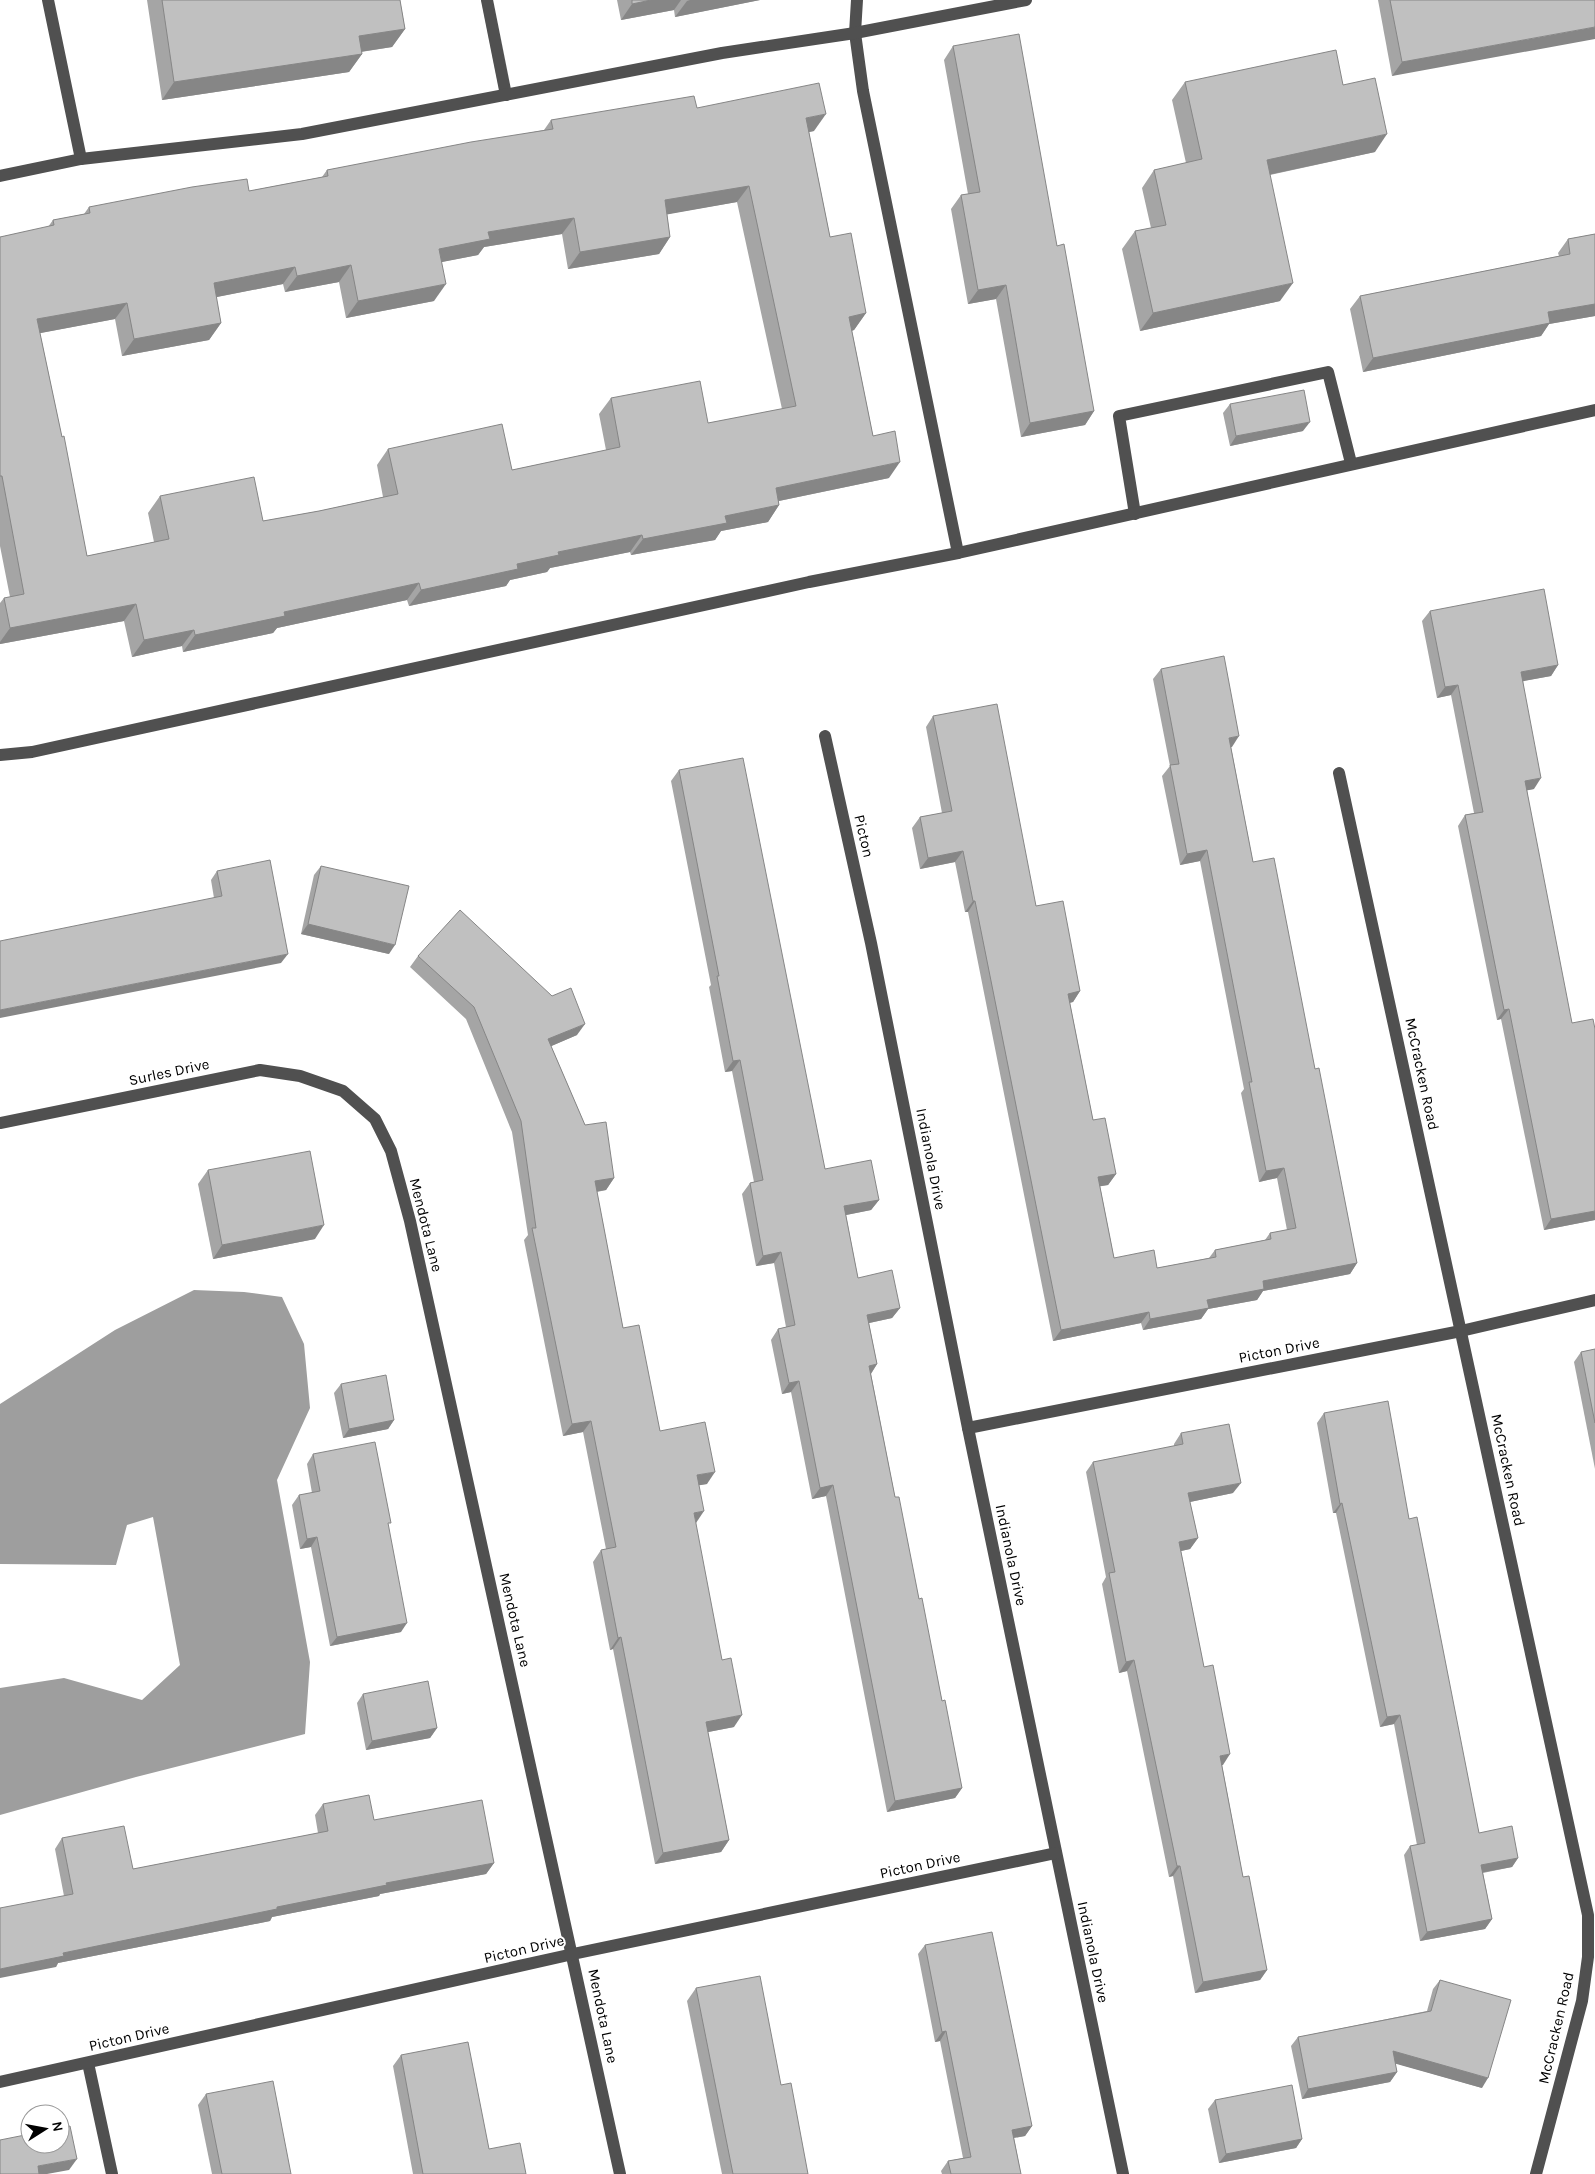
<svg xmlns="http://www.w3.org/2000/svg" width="1595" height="2174" font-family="Karla,sans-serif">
<rect width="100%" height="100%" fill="#fff"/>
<polygon fill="#9e9e9e" points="194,1290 244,1292 282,1297 304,1344 310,1408 277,1480 310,1662 305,1734 136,1777 0,1815 0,1688 64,1678 142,1700 180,1665 153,1517 127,1525 116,1565 0,1564 0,1404 115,1330"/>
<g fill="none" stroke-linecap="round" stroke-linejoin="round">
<g stroke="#505050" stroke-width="12">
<polyline points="48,0 81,159"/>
<polyline points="487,0 506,95"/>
<polyline points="857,0 855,33 863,91 958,553"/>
<polyline points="0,176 81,159 302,134 722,53 855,33 1026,0"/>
<polyline points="1135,514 1119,416 1328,372 1351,463"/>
<polyline points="825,736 871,943 968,1428 1123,2174"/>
<polyline points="0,755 32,752 809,582 958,553 1595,410"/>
<polyline points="1339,773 1588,1915 1588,1957 1582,2001 1536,2174"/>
<polyline points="0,1123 260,1070 300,1076 343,1091 375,1119 391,1151 410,1221 620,2174"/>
<polyline points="968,1428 1461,1331 1595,1300"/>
<polyline points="88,2063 112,2174"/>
<polyline points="0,2082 573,1954 1056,1853"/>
</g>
</g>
<g fill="#a5a5a5" fill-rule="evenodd">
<polygon points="147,0 400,0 405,29 392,47 361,52 362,54 349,72 162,100"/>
<polygon points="617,0 760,0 675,17 674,10 621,20"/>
<polygon points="1378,0 1595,0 1392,76"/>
<polygon points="953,46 1057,246 1094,411 1085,425 1021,437 996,299 968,304 951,209 961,195 968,194 944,60"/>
<polygon points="1185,82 1343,85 1375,152 1270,175 1280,301 1140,331 1122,249 1135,231 1151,228 1142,188 1154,170 1186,163 1172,100"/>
<path d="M697 108 814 131 809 132 830 237 866 313 854 330 852 331 873 436 889 478 779 501V505L768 522 721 531 715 540 631 555 630 552 550 568 547 572 510 580 506 586 409 606 407 600 277 628 273 633 183 652 182 646 132 657 124 621 0 644V603L4 598 10 597 0 546V237L48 227 53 220 84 214 89 207 249 191 322 177 327 170 544 130 551 120ZM737 202 782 409 708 423 611 398 599 414 606 450 512 470 388 449 377 465 383 497 319 511 263 521 160 496 148 513 154 542 87 556 40 333 115 319 122 356 209 340 221 323 216 297 283 284 285 292 339 282 346 318 434 301 441 262 478 255 484 247 562 234 568 269 659 254 670 237 667 214Z"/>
<polygon points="1595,234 1595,316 1549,324 1541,336 1363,372 1350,309 1360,296 1559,256 1558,253 1568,239"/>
<polygon points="1230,404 1303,431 1230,446 1223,413"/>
<polygon points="1430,611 1558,665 1551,676 1523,681 1534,789 1527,790 1595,1220 1544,1230 1501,1019 1497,1020 1458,826 1465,815 1474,813 1451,695 1437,698 1422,621"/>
<polygon points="1161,669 1232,747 1231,747 1253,862 1315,1069 1357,1263 1350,1274 1263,1291 1257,1300 1208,1309 1201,1319 1143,1330 1141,1323 1053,1341 968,912 965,912 955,862 920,869 912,828 920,817 942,813 926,727 933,716 1036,906 1080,991 1073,1002 1070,1003 1093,1120 1116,1174 1108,1185 1100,1186 1114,1258 1157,1268 1209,1258 1215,1250 1265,1240 1270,1233 1287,1230 1277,1178 1259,1182 1241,1093 1244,1089 1200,861 1180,865 1162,776 1170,766 1153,679"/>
<polygon points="679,770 825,1169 879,1200 871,1210 846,1215 858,1278 900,1308 892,1318 869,1323 877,1364 871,1374 895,1497 919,1599 962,1788 955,1798 887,1812 826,1496 812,1499 791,1392 782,1394 771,1340 778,1329 786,1327 774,1263 756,1266 742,1194 750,1183 754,1182 732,1071 725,1072 709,987 711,985 671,781"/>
<polygon points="321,866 389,954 301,934 314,875"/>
<polygon points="217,871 281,963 214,898 211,880"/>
<polygon points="418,956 577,1035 551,1046 585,1125 614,1178 606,1190 597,1192 623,1328 660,1431 707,1484 699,1485 695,1523 734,1727 708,1732 729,1840 721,1852 655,1864 613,1649 610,1650 593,1562 601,1550 606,1549 583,1432 563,1436 524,1240 528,1235 512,1132 466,1019 410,967"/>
<polygon points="208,1170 315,1239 213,1259 198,1184"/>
<polygon points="1595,1349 1595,1469 1574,1362 1581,1352"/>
<polygon points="341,1384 394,1420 388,1429 343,1438 334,1393"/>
<polygon points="1324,1413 1409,1519 1479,1833 1518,1858 1512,1867 1483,1873 1492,1919 1485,1929 1420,1941 1404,1855 1410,1846 1417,1845 1394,1724 1380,1727 1336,1513 1333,1513 1317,1423"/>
<polygon points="1181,1433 1233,1493 1190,1502 1198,1538 1190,1549 1181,1551 1223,1765 1222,1765 1243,1877 1267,1970 1260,1980 1195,1993 1173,1876 1169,1877 1127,1671 1119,1673 1102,1584 1106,1577 1086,1472 1093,1462 1174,1446 1174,1444"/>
<polygon points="313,1454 388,1527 401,1632 330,1646 311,1547 300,1549 292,1505 299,1495 312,1493 307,1464"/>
<polygon points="363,1694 437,1728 430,1738 366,1750 357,1703"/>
<polygon points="323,1804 374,1820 494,1863 486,1874 380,1894 379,1896 272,1917 270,1921 58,1963 56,1967 64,1896 55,1849 62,1838 133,1869 318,1833 315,1815"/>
<polygon points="925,1945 1032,2126 1025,2136 1014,2138 1021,2174 942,2174 941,2171 948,2161 963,2158 940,2041 935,2042 918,1954"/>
<polygon points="1440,1980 1482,2088 1395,2063 1397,2072 1390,2082 1302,2099 1291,2046 1298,2037 1427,2011 1433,1989"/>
<polygon points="696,1988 781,2085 808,2174 722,2174 687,2001"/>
<polygon points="401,2055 489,2149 526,2174 413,2174 393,2066"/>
<polygon points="206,2094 291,2174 212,2174 198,2105"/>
<polygon points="1215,2100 1302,2139 1296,2148 1219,2163 1208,2109"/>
</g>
<g fill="#868686">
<polygon points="651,0 681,0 674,10 621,20 632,4"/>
<polygon points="690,0 760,0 675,17 687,1"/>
<polygon points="1595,27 1595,39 1392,76 1402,62"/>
<polygon points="405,29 392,47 346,54 359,36"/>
<polygon points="362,54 349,72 162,100 174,82"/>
<polygon points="826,114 814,131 794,135 806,118"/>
<polygon points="1387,134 1375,152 1254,178 1267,160"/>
<polygon points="749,186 737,202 653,217 665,200"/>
<polygon points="574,218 562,234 484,247 478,255 427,265 439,249 488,232"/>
<polygon points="670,237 659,254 568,269 580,252"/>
<polygon points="351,265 339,282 285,292 297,276"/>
<polygon points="295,267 283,284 202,300 214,283"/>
<polygon points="1293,283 1280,301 1140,331 1153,313"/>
<polygon points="446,284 434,301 346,318 358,301"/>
<polygon points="1006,285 996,299 968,304 978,290"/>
<polygon points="127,303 115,319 25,336 37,319"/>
<polygon points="1595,304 1595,316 1549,324 1541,336 1363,372 1373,358 1548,312"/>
<polygon points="866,313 854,330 837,334 849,317"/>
<polygon points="221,323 209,340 122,356 134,339"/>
<polygon points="1094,411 1085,425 1021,437 1030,423"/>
<polygon points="1310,422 1303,431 1230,446 1236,436"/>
<polygon points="900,462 889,478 764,504 776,488"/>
<polygon points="779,505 768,522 721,531 715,540 631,555 643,539 725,516"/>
<polygon points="642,535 630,552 550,568 547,572 510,580 506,586 409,606 421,590 517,564 558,552"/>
<polygon points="419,583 407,600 277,628 273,633 183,652 195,635 284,612"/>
<polygon points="136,604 124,621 0,644 0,642 10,628"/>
<polygon points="194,630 182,646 132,657 144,640"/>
<polygon points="1558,665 1551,676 1514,683 1521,672"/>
<polygon points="1458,685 1451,695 1437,698 1445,687"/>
<polygon points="1239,736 1232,747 1221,749 1229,738"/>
<polygon points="1541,778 1534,789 1518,792 1525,781"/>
<polygon points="1207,850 1200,861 1180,865 1187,854"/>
<polygon points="963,851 955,862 920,869 928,858"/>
<polygon points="973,901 975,901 968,912 965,912"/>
<polygon points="308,924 395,945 389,954 301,934"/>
<polygon points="288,954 281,963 0,1018 0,1010"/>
<polygon points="1080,991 1073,1002 1061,1004 1068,994"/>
<polygon points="1509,1009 1501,1019 1497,1020 1504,1010"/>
<polygon points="585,1024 577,1035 540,1051 548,1039"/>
<polygon points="740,1060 732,1071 725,1072 733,1061"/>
<polygon points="1284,1168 1277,1178 1259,1182 1266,1171"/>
<polygon points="1116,1174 1108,1185 1090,1188 1098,1177"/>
<polygon points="614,1178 606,1190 587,1193 595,1181"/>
<polygon points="879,1200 871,1210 836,1217 844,1206"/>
<polygon points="1595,1211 1595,1220 1544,1230 1551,1219"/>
<polygon points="324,1225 315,1239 213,1259 222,1245"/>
<polygon points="781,1252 774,1263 756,1266 763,1256"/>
<polygon points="1357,1263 1350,1274 1263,1291 1257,1300 1208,1309 1201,1319 1143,1330 1150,1319 1263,1281"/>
<polygon points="900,1308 892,1318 860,1325 867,1315"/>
<polygon points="1149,1312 1141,1323 1053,1341 1061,1330"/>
<polygon points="877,1364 870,1375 869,1366"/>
<polygon points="799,1381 791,1392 782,1394 789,1383"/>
<polygon points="394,1420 388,1429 343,1438 349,1429"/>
<polygon points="591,1421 583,1432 563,1436 572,1424"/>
<polygon points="715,1472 707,1484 689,1487 697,1475"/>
<polygon points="1241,1483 1233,1493 1180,1504 1188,1493"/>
<polygon points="833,1485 826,1496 812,1499 820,1488"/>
<polygon points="1342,1503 1336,1513 1333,1513 1340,1504"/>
<polygon points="704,1511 696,1523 694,1513"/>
<polygon points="317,1537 311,1547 300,1549 307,1539"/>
<polygon points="1198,1538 1190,1549 1172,1553 1179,1542"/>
<polygon points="407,1623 401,1632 330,1646 337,1637"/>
<polygon points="621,1637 613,1649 610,1650 618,1638"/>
<polygon points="1134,1660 1127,1671 1119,1673 1126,1662"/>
<polygon points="742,1715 734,1727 698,1734 706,1722"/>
<polygon points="1400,1715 1394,1724 1380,1727 1387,1717"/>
<polygon points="437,1728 430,1738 366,1750 372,1741"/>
<polygon points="1230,1754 1223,1765 1212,1767 1220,1756"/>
<polygon points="962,1788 955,1798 887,1812 895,1801"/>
<polygon points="729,1840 721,1852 655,1864 663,1853"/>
<polygon points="1518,1858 1512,1867 1474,1874 1481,1865"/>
<polygon points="494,1863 486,1874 380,1894 379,1896 272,1917 270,1921 58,1963 56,1967 0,1978 0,1969 63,1953 386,1883"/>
<polygon points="1177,1866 1180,1866 1173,1876 1169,1877"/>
<polygon points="1492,1919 1485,1929 1420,1941 1427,1932"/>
<polygon points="1267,1970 1260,1980 1195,1993 1203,1982"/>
<polygon points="946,2031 940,2041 935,2042 942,2032"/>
<polygon points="1393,2051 1488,2078 1482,2088 1386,2061"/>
<polygon points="1397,2072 1390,2082 1302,2099 1308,2089"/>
<polygon points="1032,2126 1025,2136 1006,2139 1012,2130"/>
<polygon points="1302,2139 1296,2148 1219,2163 1226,2154"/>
<polygon points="77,2159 69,2170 47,2174 32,2174 38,2166"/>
</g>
<g fill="#c0c0c0" stroke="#868686" fill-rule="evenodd">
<polygon points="162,0 400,0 405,29 359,36 362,54 174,82"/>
<polygon points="632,0 651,0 632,4"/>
<polygon points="1390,0 1595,0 1595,27 1402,62"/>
<polygon points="1019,34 1057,246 1064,244 1094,411 1030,423 1006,285 978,290 961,195 980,192 953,46"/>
<polygon points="1336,50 1343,85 1375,78 1387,134 1267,160 1293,283 1153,313 1135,231 1166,225 1154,170 1202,159 1185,82"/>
<path d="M819 83 826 114 806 118 830 237 851 233 866 313 849 317 873 436 895 431 900 462 776 488 779 505 725 516 727 523 643 539 642 535 558 552 559 555 517 564 518 569 421 590 419 583 284 612 285 616 195 635 194 630 144 640 136 604 10 628 4 598 24 594 2 476H0V237L54 225 53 220 90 213 89 207 192 187 247 179 249 191 328 176 327 170 471 142 553 129 551 120 694 96 697 108ZM749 186 796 406 708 423 700 381 611 398 620 447 512 470 502 424 388 449 398 494 319 511 263 521 254 477 160 496 169 539 87 556 64 436 62 437 37 319 127 303 134 339 221 323 214 283 295 267 297 276 351 265 358 301 446 284 439 249 490 239 488 232 574 218 580 252 670 237 665 200Z"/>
<polygon points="1595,234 1595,304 1548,312 1550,323 1373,358 1360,296 1570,254 1568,239"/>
<polygon points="1304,390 1310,422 1236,436 1230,404"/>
<polygon points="1544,589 1558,665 1521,672 1541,778 1525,781 1572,1023 1593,1019 1595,1029 1595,1211 1551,1219 1509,1009 1504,1010 1465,815 1483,812 1458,685 1445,687 1430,611"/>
<polygon points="1224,656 1239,736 1229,738 1253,862 1274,858 1315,1069 1319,1068 1357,1263 1263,1281 1264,1289 1207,1300 1209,1308 1150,1319 1149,1312 1061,1330 975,901 973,901 963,851 928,858 920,817 952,811 933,716 997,704 1036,906 1063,901 1080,991 1068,994 1093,1120 1105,1118 1116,1174 1098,1177 1114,1258 1154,1250 1157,1268 1216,1257 1215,1250 1271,1239 1270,1233 1296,1228 1284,1168 1266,1171 1249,1082 1252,1082 1207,850 1187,854 1170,765 1179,764 1161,669"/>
<polygon points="743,758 825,1169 871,1160 879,1200 844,1206 858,1278 892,1270 900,1308 867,1315 877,1364 869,1366 895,1497 899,1497 919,1599 922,1598 942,1701 945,1700 962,1788 895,1801 833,1485 820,1488 799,1381 789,1383 778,1329 795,1325 781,1252 763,1256 750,1183 763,1180 740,1060 733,1061 717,976 719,976 679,770"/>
<polygon points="270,860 288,954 0,1010 0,941 222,896 217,871"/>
<polygon points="321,866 409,886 395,945 308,924"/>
<polygon points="460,910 552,996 571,988 585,1024 548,1039 585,1125 606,1122 614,1178 595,1181 623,1328 639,1325 660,1431 705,1422 715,1472 697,1475 704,1511 694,1513 722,1660 731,1658 742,1715 706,1722 729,1840 663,1853 621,1637 618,1638 601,1550 616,1547 591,1421 572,1424 532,1228 536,1228 521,1121 474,1007 418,956"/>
<polygon points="310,1151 324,1225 222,1245 208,1170"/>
<polygon points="1595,1349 1595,1423 1581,1352"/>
<polygon points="386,1375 394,1420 349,1429 341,1384"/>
<polygon points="1388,1401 1409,1519 1417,1517 1479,1833 1512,1826 1518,1858 1481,1865 1492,1919 1427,1932 1410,1846 1425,1843 1400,1715 1387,1717 1342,1503 1340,1504 1324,1413"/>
<polygon points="1229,1424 1241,1483 1188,1493 1198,1538 1179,1542 1204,1667 1213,1665 1230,1754 1220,1756 1243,1877 1249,1876 1267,1970 1203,1982 1180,1866 1177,1866 1134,1660 1126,1662 1109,1573 1115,1572 1093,1462 1183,1444 1181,1433"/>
<polygon points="375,1442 391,1523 388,1523 407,1623 337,1637 317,1537 307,1539 299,1495 320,1491 313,1454"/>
<polygon points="428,1681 437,1728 372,1741 363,1694"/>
<polygon points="369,1795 374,1820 482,1800 494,1863 386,1883 387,1885 277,1907 277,1909 63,1953 64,1956 0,1969 0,1908 73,1894 62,1838 124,1826 133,1869 328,1831 323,1804"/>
<polygon points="992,1932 1032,2126 1012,2130 1021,2174 951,2174 948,2161 971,2157 946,2031 942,2032 925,1945"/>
<polygon points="760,1976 781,2085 791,2083 808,2174 733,2174 696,1988"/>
<polygon points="1440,1980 1511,2000 1488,2078 1393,2051 1397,2072 1308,2089 1298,2037 1431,2011"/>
<polygon points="468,2042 489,2149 520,2143 526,2174 423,2174 401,2055"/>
<polygon points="273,2081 291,2174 222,2174 206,2094"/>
<polygon points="1292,2085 1302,2139 1226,2154 1215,2100"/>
<polygon points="70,2126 77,2159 38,2166 39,2174 0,2174 0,2140 30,2134 30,2144 60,2144 60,2128"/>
</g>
<g text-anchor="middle" stroke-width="4" stroke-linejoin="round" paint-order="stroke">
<g font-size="15" fill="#000" stroke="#fff">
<text transform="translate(864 836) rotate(77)" y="5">Picton</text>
<text transform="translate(169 1072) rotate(-12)" y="5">Surles Drive</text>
<text transform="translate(1422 1074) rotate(78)" y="5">McCracken Road</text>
<text transform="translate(931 1159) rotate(79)" y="5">Indianola Drive</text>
<text transform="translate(426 1225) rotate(76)" y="5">Mendota Lane</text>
<text transform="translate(1279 1350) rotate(-11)" y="5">Picton Drive</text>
<text transform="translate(1508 1470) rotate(78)" y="5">McCracken Road</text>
<text transform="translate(1011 1555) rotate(78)" y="5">Indianola Drive</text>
<text transform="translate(515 1620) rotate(77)" y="5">Mendota Lane</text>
<text transform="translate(920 1865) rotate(-12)" y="5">Picton Drive</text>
<text transform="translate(524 1949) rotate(-13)" y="5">Picton Drive</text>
<text transform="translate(1093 1952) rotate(78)" y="5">Indianola Drive</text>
<text transform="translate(603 2016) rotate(78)" y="5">Mendota Lane</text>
<text transform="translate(1556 2028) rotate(-77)" y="5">McCracken Road</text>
<text transform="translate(129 2037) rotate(-13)" y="5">Picton Drive</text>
</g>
</g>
<g transform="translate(45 2129) rotate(79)"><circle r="24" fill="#ffffff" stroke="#999999"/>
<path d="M0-4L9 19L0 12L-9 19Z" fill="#000000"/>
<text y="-8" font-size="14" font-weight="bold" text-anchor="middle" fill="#000000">N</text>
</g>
</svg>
